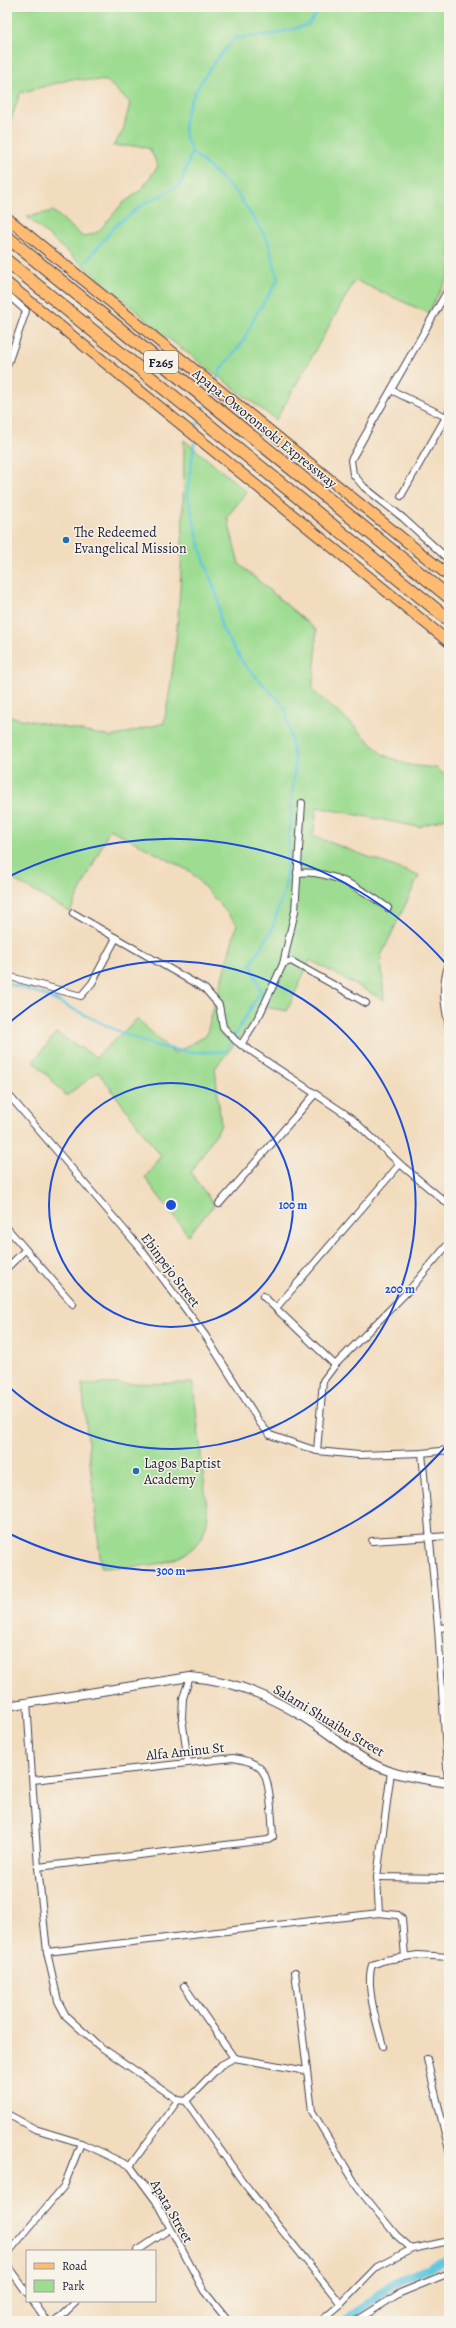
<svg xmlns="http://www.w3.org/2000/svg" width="456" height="2328" font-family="Alegreya,serif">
<rect width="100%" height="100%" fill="#f7f3e8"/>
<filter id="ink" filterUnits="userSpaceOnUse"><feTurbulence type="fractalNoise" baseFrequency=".025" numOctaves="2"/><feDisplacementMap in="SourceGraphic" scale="8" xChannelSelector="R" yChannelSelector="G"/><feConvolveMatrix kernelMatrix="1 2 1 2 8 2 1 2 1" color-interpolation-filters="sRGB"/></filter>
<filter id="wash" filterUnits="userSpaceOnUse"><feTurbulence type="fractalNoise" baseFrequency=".012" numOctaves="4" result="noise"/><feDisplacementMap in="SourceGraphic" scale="16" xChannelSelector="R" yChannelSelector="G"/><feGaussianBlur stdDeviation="0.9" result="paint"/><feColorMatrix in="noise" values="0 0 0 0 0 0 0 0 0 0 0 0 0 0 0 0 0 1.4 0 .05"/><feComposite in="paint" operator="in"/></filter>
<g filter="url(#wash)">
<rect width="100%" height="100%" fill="#f2dcbe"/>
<g fill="#9ddc91" stroke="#607f66">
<polygon points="7,7 449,7 449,275 428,313 355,280 276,420 164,335 27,217 53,211 83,237 98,232 122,204 141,190 158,166 150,149 140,146 113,146 123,131 130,103 107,81 72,79 20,93 11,120 7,146"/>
<path d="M184 440 247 492 227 517 239 564 316 630V656L312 690 353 725 382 754 408 765 436 768 449 778V817L419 827 317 807 313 836 419 876 381 956 384 1000 310 960 287 1011 265 1007 215 1068 221 1125 191 1173 214 1205 188 1235 145 1178 161 1156 98 1072 66 1096 34 1061 56 1033 96 1057 137 1019 174 1053 206 1036 237 924 191 872 110 829 70 912 7 876V716L112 737 164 723C182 629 183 534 184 440Z"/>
<path d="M193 1383 208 1517C206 1524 205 1532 201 1538 182 1569 133 1567 101 1567L82 1384Z"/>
</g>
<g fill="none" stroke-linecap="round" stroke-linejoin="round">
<g stroke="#61c6df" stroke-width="2.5">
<polyline points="192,152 237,193 268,241 278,280 257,313 242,343 221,369 215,383"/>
<path d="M85 263 115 226 144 204 180 185 192 152C190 146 186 140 185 134 179 104 216 59 235 38L274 34 308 25 321 7"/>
<polyline points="201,414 206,403"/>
<polyline points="196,434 198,421"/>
<path d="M7 983C20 988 35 991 48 997 110 1025 153 1059 225 1051L261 991 251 964 272 929 285 887 295 763 285 707 244 664 221 627 218 599 202 554 187 493 195 439"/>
</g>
<polyline stroke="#61c6df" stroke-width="9" points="345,2321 392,2284 449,2259"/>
</g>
</g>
<g filter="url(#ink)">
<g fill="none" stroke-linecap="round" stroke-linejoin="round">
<g stroke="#413e4f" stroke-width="8">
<g id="minor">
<polyline points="449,288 351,460 353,474 364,487 403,518 449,560"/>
<polyline points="7,294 26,311 7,366"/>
<polyline points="391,390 446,417 449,411"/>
<polyline points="401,496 446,417 449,418"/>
<path d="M297 873C330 869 363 889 388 908"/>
<polyline points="73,913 116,938"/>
<polyline points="283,964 295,911 302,803"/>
<path d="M449 964C441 984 444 1005 449 1026"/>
<polyline points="7,976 81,996 92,983 116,938 205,989 219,1005 223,1027 236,1041 350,1117 400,1164 449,1205"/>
<polyline points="241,1045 260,1014 283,964 291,961 366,1003"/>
<polyline points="7,1093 140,1248 205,1335 260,1423 270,1435 317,1451 359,1455 422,1453 449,1450"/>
<polyline points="219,1204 315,1094"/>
<polyline points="7,1228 73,1304"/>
<polyline points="7,1268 25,1250"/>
<polyline points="263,1296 335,1365"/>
<polyline points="276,1308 400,1164"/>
<polyline points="317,1451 323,1381 335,1365 411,1288 449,1243"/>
<polyline points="422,1453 438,1628 448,1783"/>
<polyline points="372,1541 449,1536"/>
<polyline points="438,1628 449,1627"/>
<polyline points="27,1702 38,1867 47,1952 58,2001 66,2016 98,2045 178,2100 186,2101 243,2182 341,2304"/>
<polyline points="188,1763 182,1718 183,1698 190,1677"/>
<polyline points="391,1772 377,1877 449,1878"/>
<path d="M33 1780 233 1758C244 1760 257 1762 263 1772 271 1784 272 1822 273 1837L268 1840 38 1867"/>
<polyline points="377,1877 379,1913"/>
<polyline points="47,1952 379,1913 398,1915 402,1919 405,1957 418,1955 449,1957"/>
<polyline points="295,1972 312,2111 358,2188 396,2235 412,2249 377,2267 341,2304 321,2321"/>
<polyline points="184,1986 234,2058"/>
<path d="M383 2046C377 2025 365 1985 372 1965L385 1960 405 1957"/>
<polyline points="427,2059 449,2150"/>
<polyline points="186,2101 221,2065 234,2058 307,2071"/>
<polyline points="7,2114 35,2129 81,2143 130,2166 156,2201 204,2291 228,2321"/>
<polyline points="130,2166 178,2100"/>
<polyline points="412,2249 449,2241"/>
<polyline points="137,2251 170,2229"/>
<polyline points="7,2254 64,2186 81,2143"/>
<polyline points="7,2265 27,2293"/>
<polyline points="33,2301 47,2321"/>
<polyline points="56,2321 77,2301"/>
<polyline points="356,2321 400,2293 449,2273"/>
</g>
</g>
<g stroke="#413e4f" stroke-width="10">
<path id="tertiary" d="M7 1706 190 1677C236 1680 279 1700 317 1726 341 1742 364 1763 392 1772 410 1778 430 1780 449 1783"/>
</g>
<g stroke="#413e4f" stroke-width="12">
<g id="primary">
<polyline points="7,218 449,576"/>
<polyline points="7,283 449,642"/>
</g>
</g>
<g stroke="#413e4f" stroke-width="14">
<g id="motorway">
<polyline points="7,237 449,597"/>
<polyline points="7,261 449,620"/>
</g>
</g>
<use href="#minor" stroke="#fff" stroke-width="6"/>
<use href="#tertiary" stroke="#fff" stroke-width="8"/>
<use href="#primary" stroke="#ffbb71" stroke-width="10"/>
<use href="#motorway" stroke="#ffbb71" stroke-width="12"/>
</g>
</g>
<g fill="none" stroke="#1d4ed8" stroke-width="2">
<circle cx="171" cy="1205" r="122"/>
<path d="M8 1024A244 244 0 1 1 8 1386"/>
<path d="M447 1445A366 366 0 0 1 8 1533M8 877A366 366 0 0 1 447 965"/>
</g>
<g fill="#1f6fb2" stroke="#f7f3e8" stroke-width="1.5">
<circle cx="66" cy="540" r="4"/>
<circle cx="136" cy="1471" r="4"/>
</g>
<g text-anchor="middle" stroke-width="3" stroke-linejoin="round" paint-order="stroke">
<rect fill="#f7f3e8" stroke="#62616f" stroke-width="1" x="144" y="351" width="34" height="22" rx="3"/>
<g font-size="13" font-weight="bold" fill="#22223b">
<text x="161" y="367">F265</text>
</g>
<g font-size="14" fill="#22223b" stroke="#f7f3e8">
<text transform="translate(265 428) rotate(39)" y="5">Apapa-Oworonsoki Expressway</text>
<text transform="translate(171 1270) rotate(53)" y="5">Ebinpejo Street</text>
<text transform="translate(329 1720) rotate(31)" y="5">Salami Shuaibu Street</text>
<text transform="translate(185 1751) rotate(-6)" y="5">Alfa Aminu St</text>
<text transform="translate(172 2211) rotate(60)" y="5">Apata Street</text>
</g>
<g font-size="14" fill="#22223b" stroke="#f7f3e8" text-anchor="start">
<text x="74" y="537">The Redeemed<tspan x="74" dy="16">Evangelical Mission</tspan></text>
<text x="144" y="1468">Lagos Baptist<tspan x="144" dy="16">Academy</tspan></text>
</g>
</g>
<circle cx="171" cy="1205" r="6" fill="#1d4ed8" stroke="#f7f3e8" stroke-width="2"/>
<g font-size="12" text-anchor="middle" font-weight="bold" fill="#1d4ed8" stroke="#f7f3e8" stroke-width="3" stroke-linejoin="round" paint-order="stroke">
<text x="293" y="1209">100 m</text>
<text x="400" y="1293">200 m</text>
<text x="171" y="1575">300 m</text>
</g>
<rect width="456" height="2328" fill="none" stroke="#f7f3e8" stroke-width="24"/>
<rect x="26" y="2250" width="130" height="52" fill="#f7f3e8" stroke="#a29fa3"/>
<rect x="34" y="2263" width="20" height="6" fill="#ffbb71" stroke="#a29fa3"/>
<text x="62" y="2270" font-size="12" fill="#22223b">Road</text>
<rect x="34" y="2280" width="20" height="12" fill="#9ddc91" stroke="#a29fa3"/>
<text x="62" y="2290" font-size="12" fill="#22223b">Park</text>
</svg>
